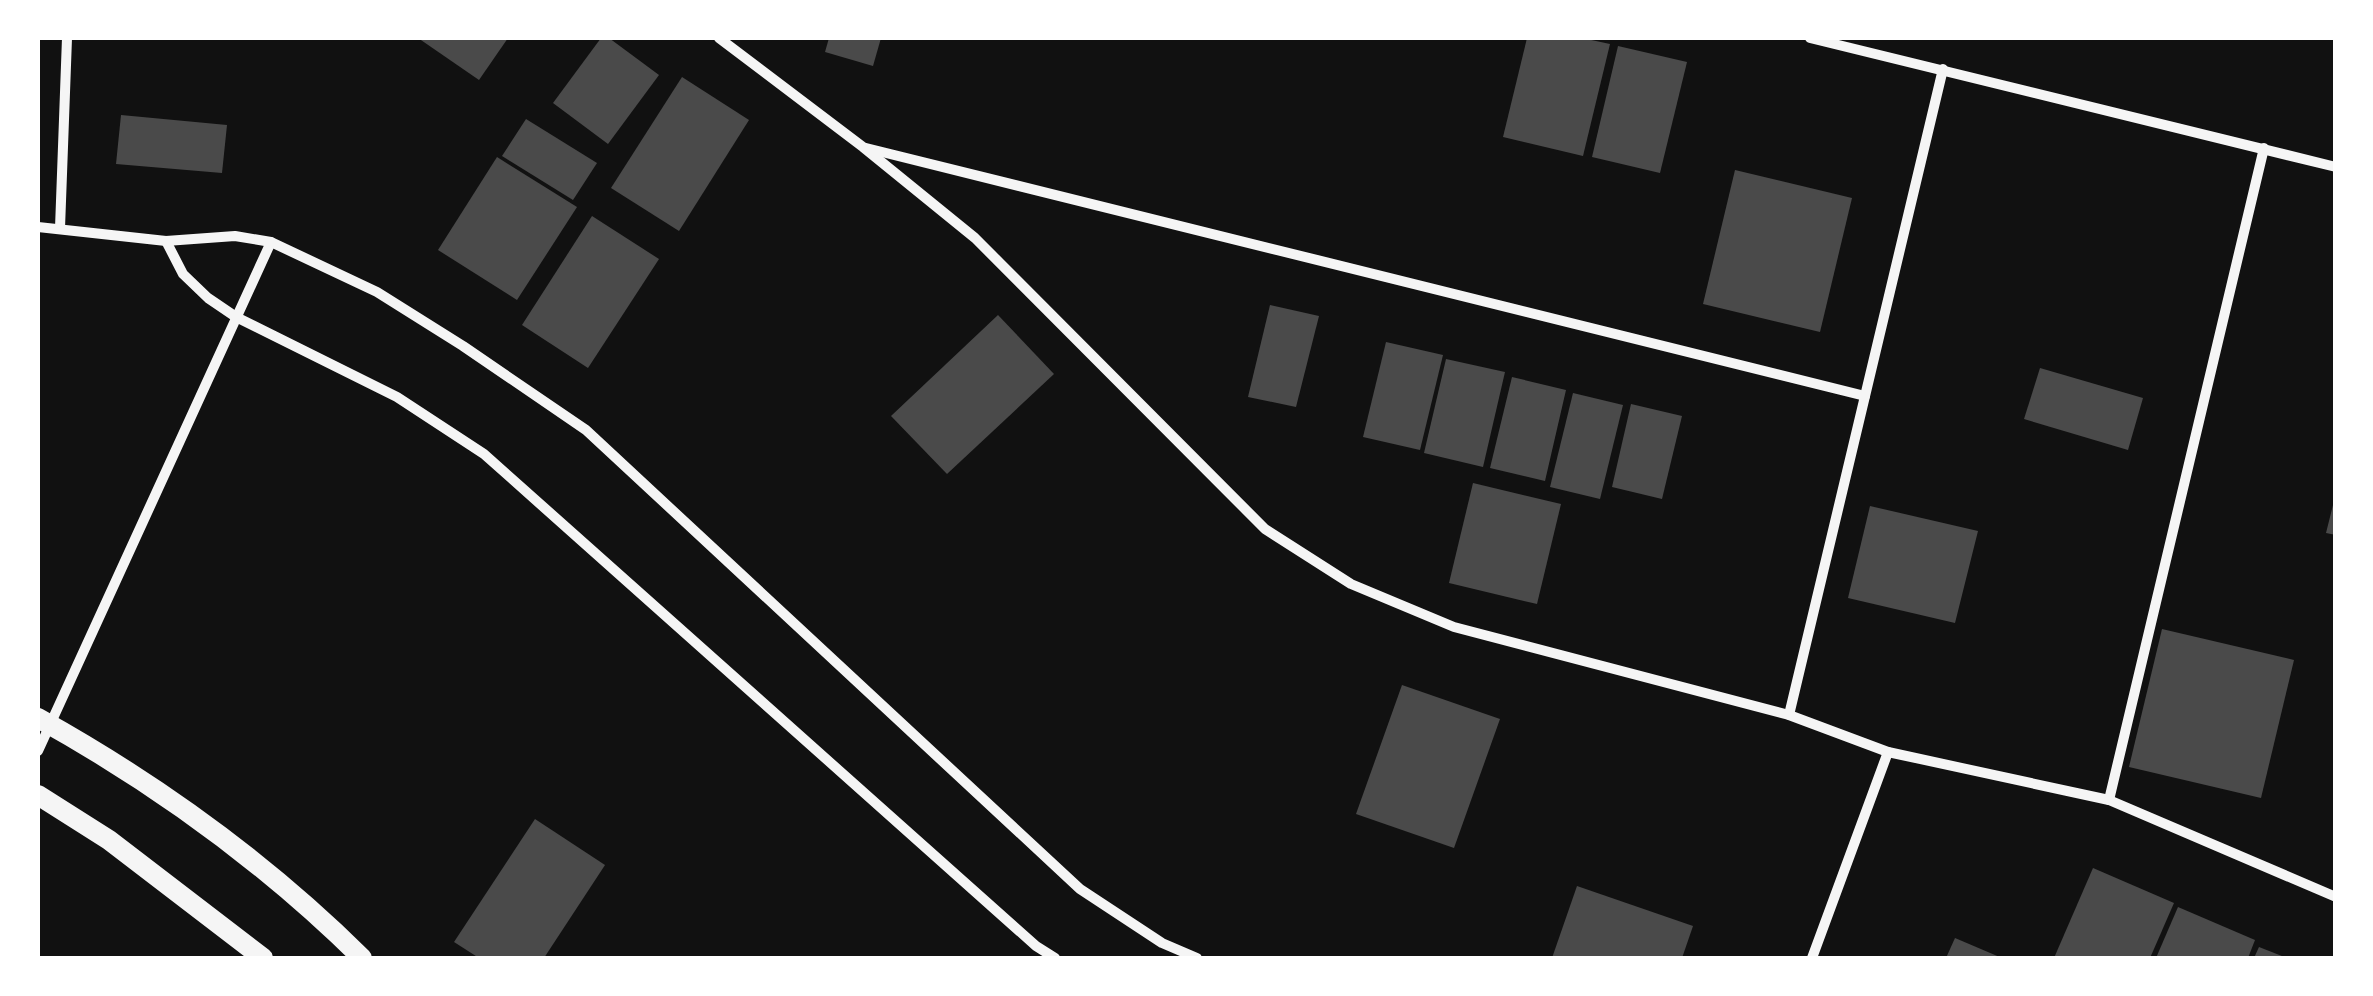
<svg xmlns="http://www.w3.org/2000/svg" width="2373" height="996" font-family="'Roboto Condensed',sans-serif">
<rect width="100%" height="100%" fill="#111"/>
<g fill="#4a4a4a">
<polygon points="418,38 508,38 479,80"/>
<polygon points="601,38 609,38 659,75 608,144 553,103"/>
<polygon points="829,38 881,38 873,66 825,52"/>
<polygon points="1527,38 1582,38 1610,44 1583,156 1503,137"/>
<polygon points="1618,46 1687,62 1660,173 1592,157"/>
<polygon points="682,77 749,120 679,231 611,188"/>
<polygon points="121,115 227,125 222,173 116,164"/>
<polygon points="526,119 597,163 573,200 502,156"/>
<polygon points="497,157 577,207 517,300 438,250"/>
<polygon points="1735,170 1852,198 1820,332 1703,304"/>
<polygon points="592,216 659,259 588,368 522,325"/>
<polygon points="1270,305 1319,316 1296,407 1248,397"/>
<polygon points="998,315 1054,374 947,474 891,416"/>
<polygon points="1386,342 1443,355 1420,450 1363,437"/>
<polygon points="1446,359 1505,372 1483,467 1424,453"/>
<polygon points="2040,368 2143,398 2128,450 2024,419"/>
<polygon points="1512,377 1566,390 1545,481 1490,468"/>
<polygon points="1573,393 1623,405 1600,499 1550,487"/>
<polygon points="1631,404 1682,416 1662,499 1612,487"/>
<polygon points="1473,483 1561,504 1537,604 1449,583"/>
<polygon points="2334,501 2336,501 2336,535 2326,533"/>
<polygon points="1870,506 1978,531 1955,623 1848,598"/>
<polygon points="2162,629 2294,660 2261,798 2129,767"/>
<polygon points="1402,685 1500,719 1454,848 1356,814"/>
<polygon points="535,819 605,865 544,958 479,958 454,942"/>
<polygon points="2093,868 2174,903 2150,958 2054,958"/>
<polygon points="1577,886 1693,926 1682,958 1552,958"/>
<polygon points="2178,907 2255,940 2248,958 2156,958"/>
<polygon points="1955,938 2002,958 1946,958"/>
<polygon points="2259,947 2287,958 2254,958"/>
</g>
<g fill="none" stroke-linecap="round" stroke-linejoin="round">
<g stroke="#f5f5f5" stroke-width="10">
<polyline points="719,38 863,147 975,238 1265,529 1351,584 1454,627 1789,715 1888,752 2109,800 2336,897"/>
<polyline points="1810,38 2336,167"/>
<polyline points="866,148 1865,396"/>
<polyline points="38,227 166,241 235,236 271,242 377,292 463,346 586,430 1080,889 1162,943 1197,958"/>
<polyline points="60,228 67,38"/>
<polyline points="166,241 183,274 208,298 236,317 397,397 484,454 1036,946 1055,958"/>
<polyline points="1789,715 1943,69"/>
<polyline points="38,751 271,242"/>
<polyline points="2109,800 2264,148"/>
<polyline points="1812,958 1888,752"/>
</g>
<g stroke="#f5f5f5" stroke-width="20">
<path d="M38 718C155 783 267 864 362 958"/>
<polyline points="38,795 109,840 263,958"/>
</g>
</g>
<rect width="2373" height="996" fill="none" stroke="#ffffff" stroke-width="80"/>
</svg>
